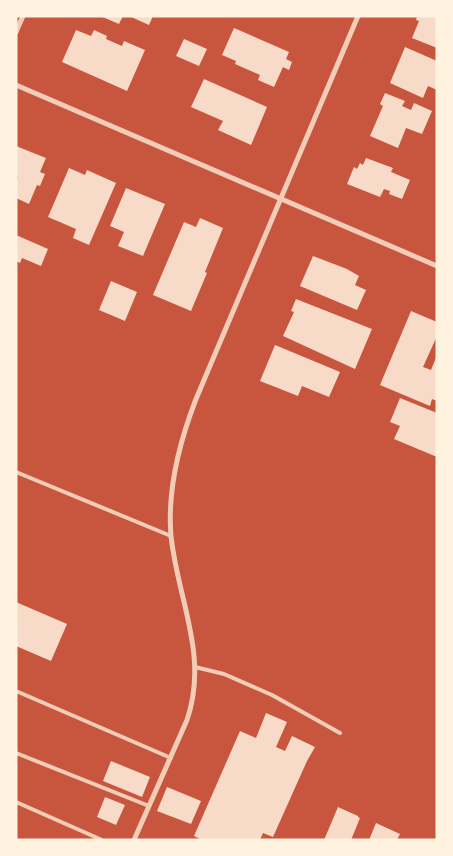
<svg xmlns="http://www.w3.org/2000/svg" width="453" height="856" font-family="Jost,sans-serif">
<rect width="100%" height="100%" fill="#c8553d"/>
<g fill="#f7dbc8">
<polygon points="100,16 123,16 119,24"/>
<polygon points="129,16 153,16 149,25"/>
<polygon points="417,16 437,16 437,48 412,38 419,21 416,20"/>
<polygon points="234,28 289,52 286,59 292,62 289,70 283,67 274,87 258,80 260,75 235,64 236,61 222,55"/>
<polygon points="76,30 91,36 94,30 107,36 106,39 122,46 124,41 145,50 127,91 62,62"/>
<polygon points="184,39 207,49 199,66 176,56"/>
<polygon points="405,47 437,61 437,90 428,86 423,98 390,83"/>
<polygon points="204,79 267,107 251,145 218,130 223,121 191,107"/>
<polygon points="385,93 405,101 402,106 411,110 414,103 432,111 422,134 406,128 398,148 370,136 383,106 380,104"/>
<polygon points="16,146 46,158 40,172 45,174 40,186 37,185 29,204 16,198 16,181 18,177 16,176"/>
<polygon points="366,158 393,168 391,172 410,180 402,199 389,194 390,191 384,189 380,197 347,184 354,167 357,169 360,163 363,165"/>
<polygon points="69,168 85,175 87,170 116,183 89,245 73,238 76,229 48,217"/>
<polygon points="126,188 165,204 143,256 118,246 124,232 110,226"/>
<polygon points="200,218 223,228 205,272 207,273 191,311 153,295 184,222 196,227"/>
<polygon points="16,235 48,249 41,266 22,258 20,263 16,261"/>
<polygon points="313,256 347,269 359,276 355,285 366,290 357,310 300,286"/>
<polygon points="111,281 137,292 125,321 99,310"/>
<polygon points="296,299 372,329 355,369 283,336 294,312 291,311"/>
<polygon points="411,311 437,322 437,336 423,367 431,370 437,355 437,401 432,399 430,406 380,385"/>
<polygon points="275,345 340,372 329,397 302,386 298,396 260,381"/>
<polygon points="400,398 437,413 437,457 394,439 400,426 390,422"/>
<polygon points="16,602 67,624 51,661 16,646"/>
<polygon points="266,713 287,722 276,747 285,751 292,736 315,747 307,761 273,837 263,833 260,840 202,840 194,836 240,731 256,738"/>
<polygon points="111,761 150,777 142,797 103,781"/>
<polygon points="167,787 201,801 191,824 157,811"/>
<polygon points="105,797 125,805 116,825 97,817"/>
<polygon points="338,807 358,816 358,817 360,818 351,840 324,840"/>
<polygon points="376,823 400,834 397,840 369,840"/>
</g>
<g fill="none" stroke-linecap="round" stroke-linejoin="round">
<g stroke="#f1ccb7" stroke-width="4">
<polyline points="16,472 171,536"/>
<polyline points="195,667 224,674 272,695 340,733"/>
<polyline points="16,691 171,758"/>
<polyline points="16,753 149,806"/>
<polyline points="16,802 102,840"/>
</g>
<g stroke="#f1ccb7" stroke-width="5">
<polyline points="16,32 23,16"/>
<polyline points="16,85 437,266"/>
<path d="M134 840 187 720C209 655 178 601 171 536 167 489 179 443 196 399L358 16"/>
</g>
</g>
<rect width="453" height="856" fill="none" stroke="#fff3e0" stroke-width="35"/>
</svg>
